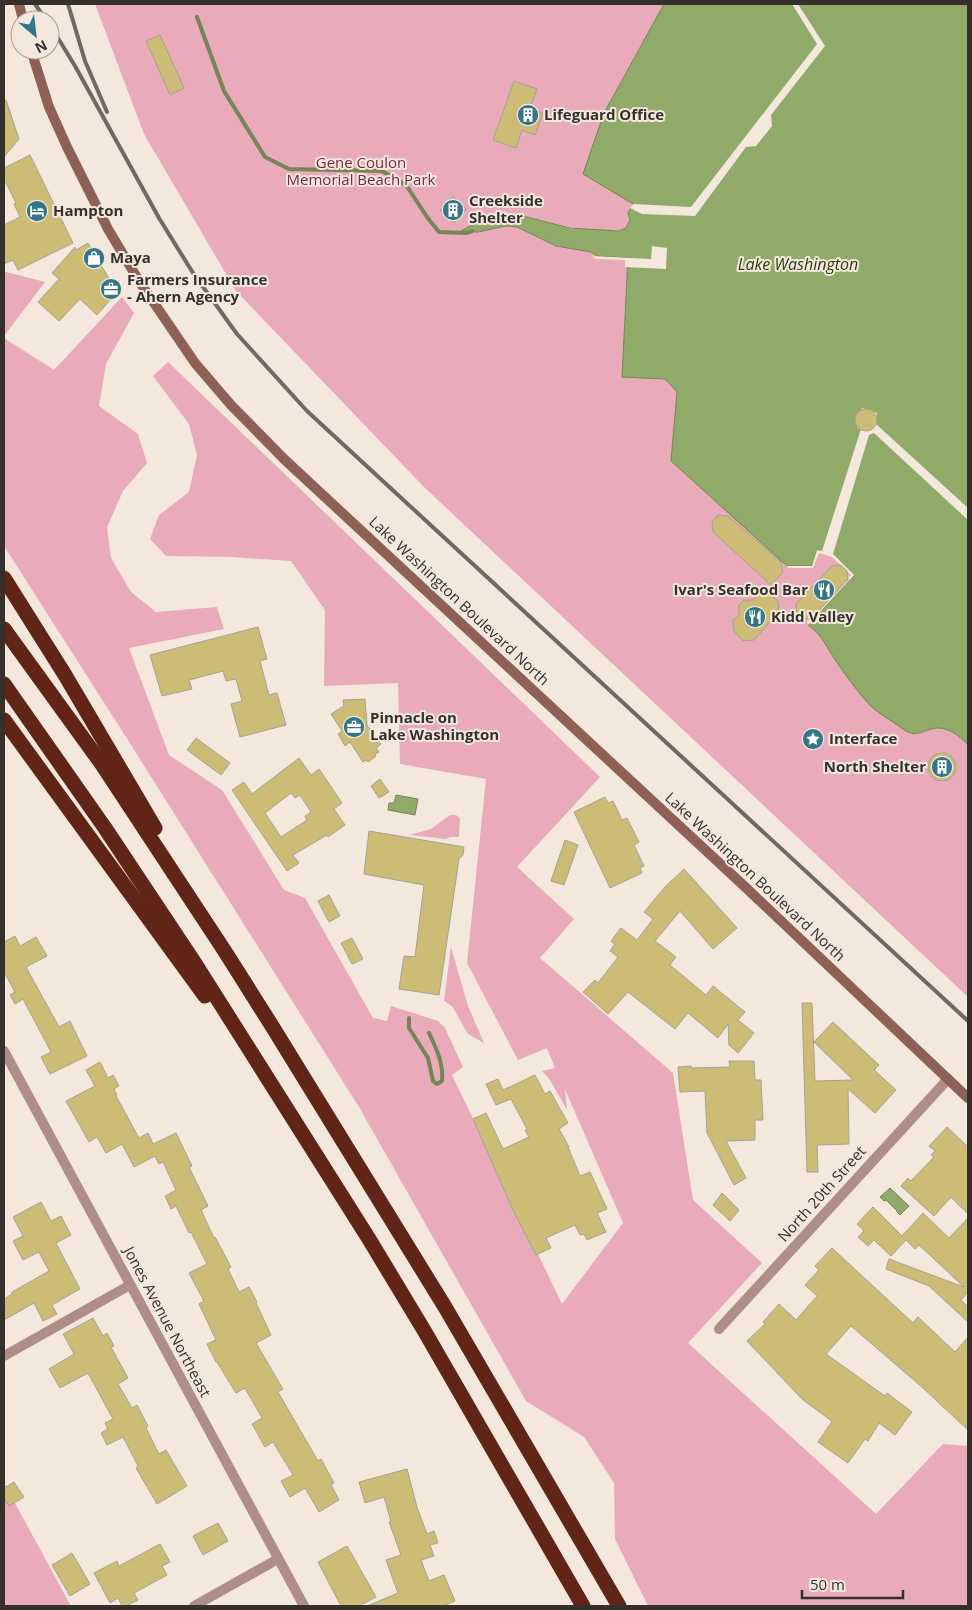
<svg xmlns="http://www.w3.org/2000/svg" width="972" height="1610" font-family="'Open Sans',sans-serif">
<rect width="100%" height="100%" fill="#f4e8dd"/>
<g fill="#e9aab9">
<path d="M95 4H664L604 113 633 204 628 213 630 220 626 228C601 237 550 223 524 216L556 246 591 252 597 256 628 258 622 377 665 379 677 392 672 461 817 550 833 555 854 575 808 625 817 631 829 648 835 660 867 703 917 734C924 732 933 727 941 728 949 729 963 739 968 745V997L424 487 236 291 144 134Z"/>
<polygon points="6,272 45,282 4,336 4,273"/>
<polygon points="122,297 134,313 106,364 99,406 138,434 147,463 123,491 107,527 111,558 131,592 156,612 217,607 224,629 129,648 169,755 222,790 284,890 305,898 373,1018 387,1021 391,1006 438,1021 445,1028 463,1067 452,1075 562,1304 623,1223 565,1089 567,1110 550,1080 542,1071 555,1068 547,1048 518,1060 467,963 486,779 400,764 398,683 324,686 325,610 291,561 232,557 166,556 150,539 159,515 189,492 197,455 189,424 153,376 168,362 600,777 517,867 574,919 540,958 673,1073 693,1200 762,1263 688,1343 876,1514 943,1444 968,1446 968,1606 648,1606 615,1539 614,1483 584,1437 526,1401 359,1107 126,737 4,546 4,338 54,370"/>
<polygon points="450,815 456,815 460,818 459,837 450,837 446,839 410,835 431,829"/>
<polygon points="451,947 468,1006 484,1043 468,1034 452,1006 444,1001"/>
<polygon points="4,1483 71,1606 4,1606"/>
</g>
<g fill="#90aa6a" stroke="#758557">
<path d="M664 4H968V745C962 738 949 728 939 728 924 728 917 740 903 729 892 721 874 711 866 701 856 689 845 675 836 661 826 647 823 635 808 625L854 576 833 555 817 550 812 566H787L671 461 677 392 665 379 622 377 628 258 597 256 591 252 556 246 517 227 506 226 478 232 461 231 484 218 513 215 523 216 570 228 618 231 626 228 630 220 628 213 633 204 583 174 604 113Z"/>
<polygon points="396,795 418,799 415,815 388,810 389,803 394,803"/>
<polygon points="890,1188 909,1206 900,1215 897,1212 897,1211 886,1200 884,1201 880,1197"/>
</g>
<g fill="#f4e8dd">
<polygon points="792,4 798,4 825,46 771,115 772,126 756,146 746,147 695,216 642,214 630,208 633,204 691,207 817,44"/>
<polygon points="652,246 667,248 666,269 625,267 625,260 596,259 592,256 651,259"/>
<polygon points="862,408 877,413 875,422 876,424 968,508 968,520 874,433 869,435 833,554 854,575 808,625 807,622 851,575 832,557 819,553 813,568 788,568 787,566 812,566 817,550 822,551 861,429 857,428"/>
</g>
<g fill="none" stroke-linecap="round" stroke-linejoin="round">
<g stroke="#758557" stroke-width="4">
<polyline points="197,17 224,91 265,157 289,169 382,171 406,185 427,217 439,232 467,233 472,231"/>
<path d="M409 1018V1028L428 1058 433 1081 437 1084 442 1081C444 1064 436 1048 429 1033"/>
</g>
</g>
<g fill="#cdbc76" stroke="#a5a294" fill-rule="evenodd">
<polygon points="160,35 184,88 170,95 146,41"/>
<polygon points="514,81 537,89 530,108 543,113 535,135 522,130 516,148 493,140"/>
<polygon points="4,100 6,100 19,139 4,157"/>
<polygon points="30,155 73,243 18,270 13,260 4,264 4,225 20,217 14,204 16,203 4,179 4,168"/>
<polygon points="453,196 466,209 454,223 440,210"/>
<polygon points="88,243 117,292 97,315 80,299 59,321 38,302 59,279 52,273 75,247 76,250"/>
<circle cx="866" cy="420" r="11"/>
<polygon points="718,515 728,516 781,562 783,572 771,585 713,532 712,522"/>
<polygon points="841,565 847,571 848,580 812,618 803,619 797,614 796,604 832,566"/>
<polygon points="758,594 770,594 778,601 779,612 754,640 743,641 734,631 733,620 739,615 739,605 744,600 753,600"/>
<polygon points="258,627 267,659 260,661 269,695 277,693 286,725 240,737 231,704 242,701 236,679 226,681 223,671 189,680 192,689 162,696 150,655"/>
<polygon points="365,699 367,725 381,744 376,748 379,752 375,754 376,756 368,762 366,760 363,762 350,742 345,746 338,734 342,731 331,714 344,706 343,700"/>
<polygon points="196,738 230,763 221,775 187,750"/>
<circle cx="942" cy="767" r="14"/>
<path d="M299 758 311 775 319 769 342 803 334 809 345 825 328 837 327 835 293 855 299 863 287 871 232 790 244 782 252 794ZM291 793 295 798 300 795 311 812 305 816 307 820 281 837 265 813Z"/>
<polygon points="380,779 389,792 379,798 371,786"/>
<polygon points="605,797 608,803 613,801 622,820 627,818 639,842 634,845 644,866 640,868 642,873 610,888 574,812"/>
<polygon points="369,831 464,847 463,855 459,859 439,995 399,989 404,956 415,957 424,885 364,874"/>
<polygon points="565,840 578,845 564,885 551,881"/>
<polygon points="684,869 737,928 713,949 680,911 655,941 676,957 670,965 706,995 713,986 745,1012 738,1020 754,1033 738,1053 729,1045 728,1024 718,1038 688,1013 675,1029 628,992 608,1014 583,992 595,980 598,983 618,957 610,951 615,944 611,941 621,928 637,940 653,919 644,912 665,887"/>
<polygon points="329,895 340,916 329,922 318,901"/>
<polygon points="15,936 20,946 36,937 47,956 26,967 59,1027 70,1021 87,1056 50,1074 41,1057 51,1052 23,999 15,1004 10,995 15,992 4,972 4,942"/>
<polygon points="352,938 363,959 352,964 341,943"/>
<polygon points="802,1003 812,1003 815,1081 853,1080 814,1042 833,1022 879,1065 874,1070 896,1090 875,1113 848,1089 849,1144 817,1145 818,1172 807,1172"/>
<polygon points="729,1061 754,1061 755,1080 761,1080 763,1120 755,1120 755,1140 726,1141 746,1178 734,1185 707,1133 705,1091 680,1092 678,1067 691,1066 691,1068 730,1067"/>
<polygon points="100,1062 108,1078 113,1075 119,1086 114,1089 117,1095 116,1096 139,1138 148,1133 153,1144 176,1133 192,1166 189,1167 208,1206 201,1210 214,1238 215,1237 231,1267 228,1269 239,1292 249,1287 257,1302 256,1303 271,1335 256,1343 283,1389 278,1392 318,1461 321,1459 334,1483 331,1485 339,1500 319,1512 305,1488 290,1497 281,1481 293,1475 273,1442 265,1447 252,1424 262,1418 245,1388 236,1393 217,1362 216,1362 207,1344 216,1340 199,1304 204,1301 189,1273 207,1264 191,1232 189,1233 176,1206 171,1209 165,1196 176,1190 163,1162 159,1164 155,1156 134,1167 122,1144 106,1153 97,1137 89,1142 66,1101 95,1086 86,1070"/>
<polygon points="535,1075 545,1094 550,1091 568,1123 559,1129 569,1147 568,1147 580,1176 590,1172 607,1209 597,1213 606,1232 587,1240 584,1234 580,1235 575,1225 546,1238 551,1248 536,1255 512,1208 473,1119 486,1113 503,1149 529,1137 525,1130 527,1129 511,1099 496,1105 486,1084 498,1079 503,1090"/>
<polygon points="947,1127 968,1147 968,1214 951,1197 934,1216 901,1186 908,1178 911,1181 934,1157 931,1155 935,1151 929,1146"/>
<polygon points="722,1193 739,1210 730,1221 713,1205"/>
<polygon points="41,1202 51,1221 61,1216 71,1235 56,1243 80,1289 52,1305 57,1314 43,1321 34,1303 4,1320 4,1299 12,1294 12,1292 49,1271 39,1252 23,1260 13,1241 23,1236 13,1217"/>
<polygon points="873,1207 902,1236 923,1213 949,1238 968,1218 968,1292 961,1300 968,1307 968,1322 929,1286 886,1269 889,1259 964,1287 919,1245 915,1249 906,1240 891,1256 874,1240 868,1246 858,1237 864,1231 857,1224"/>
<polygon points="832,1248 913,1323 918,1317 955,1352 968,1337 968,1430 923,1388 851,1326 826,1354 885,1396 887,1393 912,1412 895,1435 879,1423 868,1441 865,1439 848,1463 818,1442 832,1421 803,1400 747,1341 765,1324 763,1322 779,1304 796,1320 817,1296 805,1285 819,1270 815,1266"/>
<polygon points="93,1318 103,1336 107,1333 114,1346 111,1347 128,1378 118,1384 132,1408 137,1405 148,1426 146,1428 159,1454 166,1450 187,1486 157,1504 136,1468 138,1466 123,1437 107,1445 101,1433 108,1429 105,1423 113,1419 88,1373 60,1388 49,1369 74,1354 63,1334"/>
<polygon points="407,1469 417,1507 427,1534 434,1531 438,1543 430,1545 434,1556 421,1560 429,1581 444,1575 455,1601 443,1606 367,1606 398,1593 386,1560 401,1555 389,1522 391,1521 384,1497 365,1503 359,1482"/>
<polygon points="14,1482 24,1497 9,1506 4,1498 4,1488"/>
<polygon points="218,1523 228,1541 203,1555 193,1536"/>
<polygon points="160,1544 170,1562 162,1566 167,1575 134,1593 138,1600 126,1606 122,1606 118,1598 110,1603 94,1573 117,1561 119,1566"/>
<polygon points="347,1546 376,1597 359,1606 341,1606 318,1562"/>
<polygon points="72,1553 90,1584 70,1596 52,1565"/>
</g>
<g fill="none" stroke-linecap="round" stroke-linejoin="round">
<g stroke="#ae8e86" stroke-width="10">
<polyline points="4,1051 304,1606"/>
<polyline points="719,1329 948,1079"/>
<polyline points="4,1356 130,1285"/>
<polyline points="194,1606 278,1559"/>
</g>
<g stroke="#8f6156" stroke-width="10">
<polyline points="19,4 23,20"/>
<polyline points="31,50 49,107 67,147 108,229 139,281 195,363 231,405 284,459 742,884 968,1098"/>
</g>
<g stroke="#612517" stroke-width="15">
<polyline points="4,578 65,675 155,828"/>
<polyline points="4,629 101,763 224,950 272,1026 445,1307 619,1606"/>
<polyline points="4,684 105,828 196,965 369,1239 425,1332 583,1606"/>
<polyline points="4,720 205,996"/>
</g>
<g stroke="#706963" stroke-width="4">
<polyline points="35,4 46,20"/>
<polyline points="68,4 85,61 107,112"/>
<polyline points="50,25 75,66 159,218 193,273 237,334 307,411 968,1021"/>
</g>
</g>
<defs>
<g id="building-disc" transform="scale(1.125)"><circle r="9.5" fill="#347588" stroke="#f4e8dd"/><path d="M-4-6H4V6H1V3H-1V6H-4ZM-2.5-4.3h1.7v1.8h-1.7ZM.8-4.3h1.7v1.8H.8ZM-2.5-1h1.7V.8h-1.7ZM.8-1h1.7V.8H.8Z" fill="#fff"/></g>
<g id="hotel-disc" transform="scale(1.125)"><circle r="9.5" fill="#347588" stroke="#f4e8dd"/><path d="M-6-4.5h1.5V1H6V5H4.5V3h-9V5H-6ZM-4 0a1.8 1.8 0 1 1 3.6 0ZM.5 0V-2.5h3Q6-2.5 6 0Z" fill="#fff"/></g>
<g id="shop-disc" transform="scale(1.125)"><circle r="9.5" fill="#347588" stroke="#f4e8dd"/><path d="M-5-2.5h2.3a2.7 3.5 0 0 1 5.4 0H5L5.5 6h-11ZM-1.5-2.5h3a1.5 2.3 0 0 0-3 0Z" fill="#fff"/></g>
<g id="office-disc" transform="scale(1.125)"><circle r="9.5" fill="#347588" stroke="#f4e8dd"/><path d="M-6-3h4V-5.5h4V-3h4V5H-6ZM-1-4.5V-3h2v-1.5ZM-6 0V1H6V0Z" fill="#fff"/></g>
<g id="restaurant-disc" transform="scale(1.125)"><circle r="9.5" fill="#347588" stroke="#f4e8dd"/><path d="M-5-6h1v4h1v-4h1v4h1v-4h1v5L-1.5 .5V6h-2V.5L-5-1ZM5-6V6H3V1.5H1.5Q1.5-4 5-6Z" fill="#fff"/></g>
<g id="sight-disc" transform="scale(1.125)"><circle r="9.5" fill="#347588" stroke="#f4e8dd"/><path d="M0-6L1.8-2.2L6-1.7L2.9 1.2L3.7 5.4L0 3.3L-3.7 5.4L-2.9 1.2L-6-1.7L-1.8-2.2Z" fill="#fff"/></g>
</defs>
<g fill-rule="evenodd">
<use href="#building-disc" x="528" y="115"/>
<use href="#building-disc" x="453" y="210"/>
<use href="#hotel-disc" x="37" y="211"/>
<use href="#shop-disc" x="94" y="258"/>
<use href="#office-disc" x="111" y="289"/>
<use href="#restaurant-disc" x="824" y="590"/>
<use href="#restaurant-disc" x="755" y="617"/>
<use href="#office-disc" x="354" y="727"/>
<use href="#sight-disc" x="813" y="739"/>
<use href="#building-disc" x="942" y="767"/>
</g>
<g text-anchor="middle" stroke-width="4" stroke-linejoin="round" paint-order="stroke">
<g font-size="15" font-weight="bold" fill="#35302c" stroke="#f4e8dd" text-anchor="start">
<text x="544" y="120">Lifeguard Office</text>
<text x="469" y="206">Creekside<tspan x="469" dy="17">Shelter</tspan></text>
<text x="53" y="216">Hampton</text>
<text x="110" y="263">Maya</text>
<text x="127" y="285">Farmers Insurance<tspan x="127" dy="17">- Ahern Agency</tspan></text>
<text x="808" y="595" text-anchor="end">Ivar's Seafood Bar</text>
<text x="771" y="622">Kidd Valley</text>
<text x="370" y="723">Pinnacle on<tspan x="370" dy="17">Lake Washington</tspan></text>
<text x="829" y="744">Interface</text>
<text x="926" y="772" text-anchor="end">North Shelter</text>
</g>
<g font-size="15" fill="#7e2745" stroke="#f4e8dd">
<text x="361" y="168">Gene Coulon<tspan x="361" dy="17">Memorial Beach Park</tspan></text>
</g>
<g font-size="15" fill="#35302c" stroke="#f4e8dd">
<text transform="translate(459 601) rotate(43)" y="5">Lake Washington Boulevard North</text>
<text transform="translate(755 877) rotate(43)" y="5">Lake Washington Boulevard North</text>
<text transform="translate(822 1194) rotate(-48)" y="5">North 20th Street</text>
<text transform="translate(167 1322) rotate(62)" y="5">Jones Avenue Northeast</text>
</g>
<g font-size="16" font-style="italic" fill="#2b3c0c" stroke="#f4e8dd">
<text x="798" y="270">Lake Washington</text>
</g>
</g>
<rect width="972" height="1610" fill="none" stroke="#35302c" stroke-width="10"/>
<g transform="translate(35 35) rotate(152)"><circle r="24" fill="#f4e8dd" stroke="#a89e96"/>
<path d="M0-4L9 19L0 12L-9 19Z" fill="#347588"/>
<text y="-8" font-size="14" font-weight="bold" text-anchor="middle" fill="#35302c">N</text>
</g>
<path d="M802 1590v8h101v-8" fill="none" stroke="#35302c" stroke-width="2.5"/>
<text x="810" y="1590" font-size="15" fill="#35302c" stroke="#f4e8dd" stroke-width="4" paint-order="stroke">50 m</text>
</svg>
